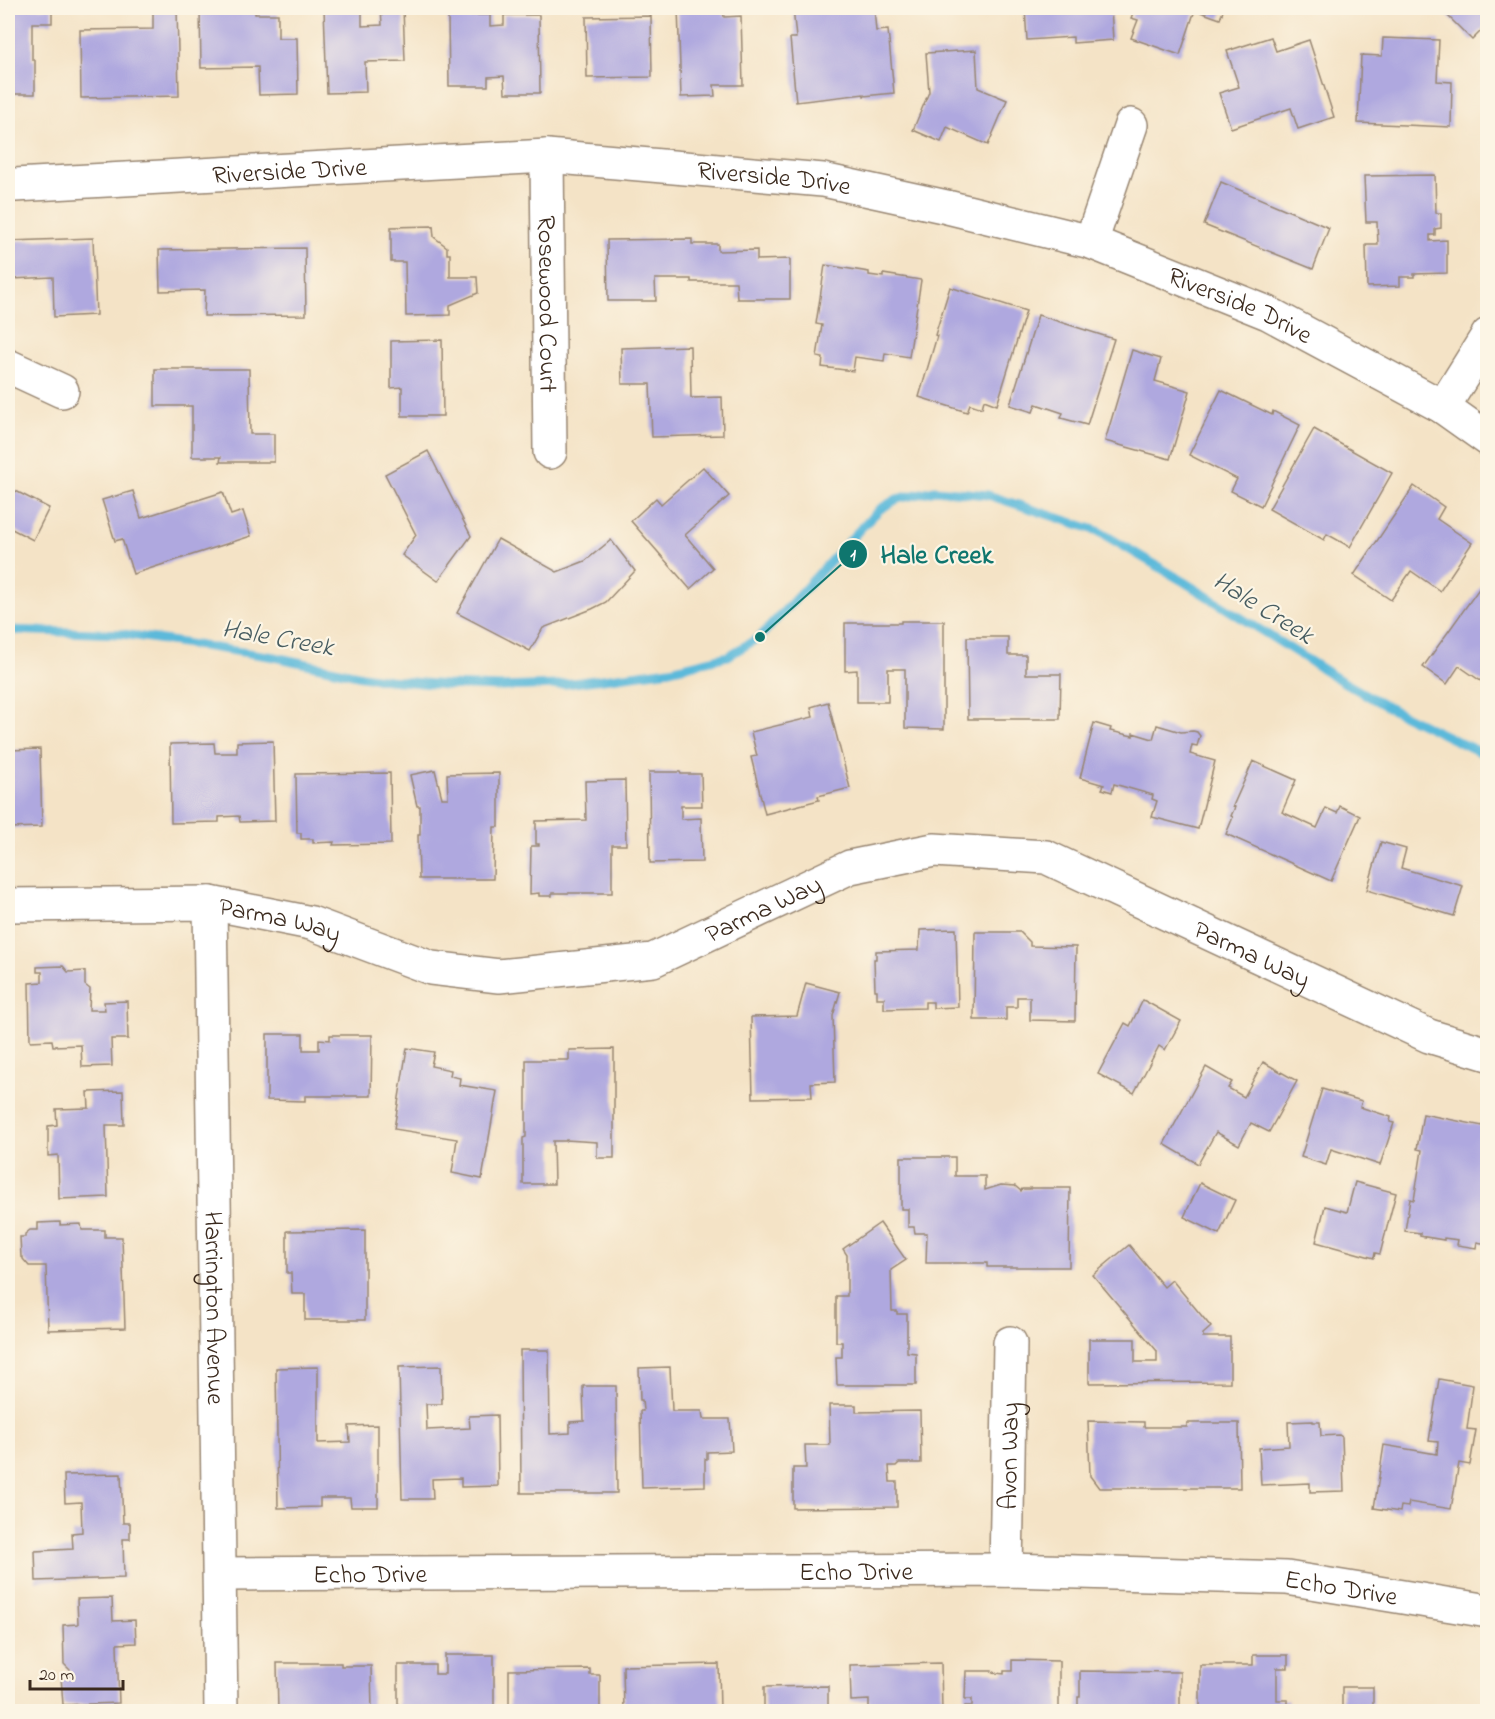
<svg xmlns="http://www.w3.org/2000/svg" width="1495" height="1719" font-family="'Indie Flower',sans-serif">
<rect width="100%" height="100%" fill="#fcf5e5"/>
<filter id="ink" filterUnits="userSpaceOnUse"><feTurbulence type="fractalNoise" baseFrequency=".0167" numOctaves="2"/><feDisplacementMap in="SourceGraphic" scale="12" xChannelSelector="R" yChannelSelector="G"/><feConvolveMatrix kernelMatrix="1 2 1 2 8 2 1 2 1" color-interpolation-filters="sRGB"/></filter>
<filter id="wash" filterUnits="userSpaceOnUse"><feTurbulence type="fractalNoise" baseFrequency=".008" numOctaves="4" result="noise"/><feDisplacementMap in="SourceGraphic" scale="24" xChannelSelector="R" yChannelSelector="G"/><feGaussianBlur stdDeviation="1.35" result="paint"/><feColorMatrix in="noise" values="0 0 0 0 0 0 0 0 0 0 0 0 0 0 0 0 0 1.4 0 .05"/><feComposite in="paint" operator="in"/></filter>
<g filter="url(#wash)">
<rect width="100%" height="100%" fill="#f4e3c6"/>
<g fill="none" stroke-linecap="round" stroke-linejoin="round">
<polyline stroke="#5cb9da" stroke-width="9" points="8,630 123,634 275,657 362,676 389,680 445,685 501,687 558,685 670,670 728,656 760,637 863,526 880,509 897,499 935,490 988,495 1098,531 1181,580 1340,680 1395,711 1488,756"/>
</g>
<g id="blocks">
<g fill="#afa8df">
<polygon points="8,8 52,8 52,23 32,23 32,60 35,60 35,94 8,94"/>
<polygon points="153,8 177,8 179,96 81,98 80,30 153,29"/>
<polygon points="200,8 236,8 236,11 255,11 255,14 278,14 278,38 297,38 298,94 259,95 258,67 201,68"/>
<polygon points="324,8 362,8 362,26 382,25 381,8 403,8 405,61 365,62 366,92 327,93"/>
<polygon points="678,8 723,8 724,17 741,16 743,85 714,85 715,96 681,97"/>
<polygon points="793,8 874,8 876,31 888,30 894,93 864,96 864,94 796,102 790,38 796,38"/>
<polygon points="1045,8 1111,8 1113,40 1073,43 1073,37 1027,40 1025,9"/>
<polygon points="1135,8 1224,8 1220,19 1195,10 1180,55 1131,38 1138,20 1131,18"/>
<polygon points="1440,8 1488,8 1488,24 1472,40"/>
<polygon points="490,15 490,26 504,25 504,15 539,15 540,93 505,93 504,76 488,77 488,86 449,86 448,16"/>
<polygon points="651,16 652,77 587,78 586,17"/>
<polygon points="1271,37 1276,51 1309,40 1334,117 1298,129 1291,108 1231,128 1219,93 1239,87 1227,51"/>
<polygon points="1383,38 1439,40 1437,81 1452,82 1451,127 1358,123 1361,55 1382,56"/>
<polygon points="976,50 978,88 1007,100 988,145 947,127 941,142 913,130 929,92 926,53"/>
<polygon points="1435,175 1436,213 1441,213 1441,228 1435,229 1435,235 1430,235 1430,241 1447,240 1447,273 1414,274 1414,277 1400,277 1400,286 1367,287 1366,245 1378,245 1377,222 1366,222 1364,176"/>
<polygon points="1221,182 1329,228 1313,269 1204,225"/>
<polygon points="433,226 434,237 447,247 447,254 450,254 450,277 477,277 478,293 450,305 450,315 406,316 405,262 391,262 391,227"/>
<polygon points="93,238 96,315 54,317 53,277 12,279 11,241"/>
<polygon points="692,239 692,244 718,244 718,251 757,250 757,260 790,259 790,299 737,299 736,282 691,282 691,279 655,279 656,301 608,301 607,240"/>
<polygon points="305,248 306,315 204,316 205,290 160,291 159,250"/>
<polygon points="825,265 869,272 869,275 883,277 883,274 921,280 909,357 885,353 884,361 855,357 853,371 822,367 823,358 817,357 822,325 816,324"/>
<polygon points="950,287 1026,311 997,405 984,400 982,408 970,404 967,412 919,397 937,336 935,335"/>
<polygon points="1038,315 1114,339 1087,425 1061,418 1063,413 1036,404 1033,412 1010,405"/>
<polygon points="442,340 443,416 402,416 402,387 391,388 391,341"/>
<polygon points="690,346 691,398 722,397 723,435 652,437 650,384 622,384 621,348"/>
<polygon points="1132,350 1161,359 1155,381 1190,391 1170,459 1105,441"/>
<polygon points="155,369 249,369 250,434 274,434 274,462 220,462 221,457 192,457 192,406 155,406"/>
<polygon points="1221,390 1272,415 1273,411 1300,425 1261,506 1231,491 1237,479 1189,455"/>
<polygon points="1314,429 1392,473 1350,547 1327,534 1324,540 1269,509"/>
<polygon points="428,451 471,536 438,581 402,555 416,535 385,474"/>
<polygon points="703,467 729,496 685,535 713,568 690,589 631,521 656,498 661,504"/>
<polygon points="1414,486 1444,507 1437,519 1472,543 1440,591 1411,571 1391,600 1354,575"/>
<polygon points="8,487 49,508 33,540 8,527"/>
<polygon points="133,491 141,518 223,492 231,515 243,511 251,536 133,574 122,539 115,541 102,500"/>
<polygon points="498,539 557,572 585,561 611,540 635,571 606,602 592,609 543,628 530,651 457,613"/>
<polygon points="1488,576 1488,686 1459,666 1447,684 1423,667"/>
<polygon points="901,621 944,621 944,729 905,728 905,669 888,669 888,702 857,702 857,670 845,671 845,623 901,623"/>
<polygon points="967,637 1008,637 1008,655 1026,655 1026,674 1061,674 1060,719 968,719"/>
<polygon points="828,702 850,788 818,796 819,800 765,814 751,757 757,756 751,732 813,717 811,707"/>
<polygon points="1094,723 1111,728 1110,731 1133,736 1133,733 1153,739 1157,725 1181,732 1193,731 1197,732 1200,736 1197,746 1192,745 1190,754 1215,761 1198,829 1152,817 1157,801 1152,799 1153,795 1114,784 1112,792 1102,789 1104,785 1080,778"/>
<polygon points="273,741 275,821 240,822 239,816 219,817 219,822 171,823 170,744 214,743 215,753 237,753 237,742"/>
<polygon points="40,749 42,827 8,828 8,750"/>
<polygon points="1253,761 1296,780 1282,812 1317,828 1326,808 1337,813 1340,806 1360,816 1331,881 1226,834 1233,817 1231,816 1235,807 1233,806"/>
<polygon points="435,770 442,798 448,798 447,774 499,773 499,827 494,827 493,879 419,879 418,835 420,835 420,806 417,806 410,775"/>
<polygon points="649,772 680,772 681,774 701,774 702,806 681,806 681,819 701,818 702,862 650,863"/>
<polygon points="390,773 391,844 333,845 334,842 313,843 313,839 301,839 301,833 297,833 296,774"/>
<polygon points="625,780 626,845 612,845 612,893 552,893 552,896 539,896 539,893 530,894 531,846 539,846 539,844 536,844 536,821 586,820 585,781"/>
<polygon points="1381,842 1406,849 1401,868 1463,886 1454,916 1367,890"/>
<polygon points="956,929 958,1007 933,1008 933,1002 925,1002 925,1008 884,1009 884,998 877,998 877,990 875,990 874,959 876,959 876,951 919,950 920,930"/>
<polygon points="975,932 1020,932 1030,942 1030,946 1076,947 1075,1021 1030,1020 1030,997 1017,997 1017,1007 1006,1007 1006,1020 974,1020"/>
<polygon points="63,966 68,972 85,971 85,985 90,989 89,1010 105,1010 104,1002 127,1001 128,1039 111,1039 112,1066 82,1067 81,1045 53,1046 52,1040 30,1041 29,983 42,982 42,972 37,972 37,967"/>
<polygon points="806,983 840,992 833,1016 835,1082 811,1083 812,1097 753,1098 751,1017 797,1016"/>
<polygon points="1143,1000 1181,1021 1165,1050 1159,1046 1134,1093 1098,1074 1125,1023 1130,1026"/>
<polygon points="267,1034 303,1034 303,1050 319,1050 319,1039 330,1040 330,1035 372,1035 371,1096 305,1096 305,1101 267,1100"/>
<polygon points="407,1048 434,1052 431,1066 451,1070 450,1076 460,1078 459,1085 497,1091 482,1179 452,1173 457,1139 394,1129"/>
<polygon points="614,1049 614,1158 597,1158 597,1142 566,1140 566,1141 553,1141 554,1184 523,1184 523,1138 526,1137 526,1060 569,1060 569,1050"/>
<polygon points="1263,1062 1297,1081 1269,1132 1251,1123 1239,1145 1216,1132 1198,1164 1164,1144 1206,1067 1232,1082 1228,1088 1244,1097"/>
<polygon points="1322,1089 1362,1101 1360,1107 1391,1117 1390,1122 1394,1123 1380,1165 1331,1149 1326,1165 1301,1157"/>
<polygon points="123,1091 124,1125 106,1125 108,1197 59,1199 58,1155 48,1156 48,1126 57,1125 56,1109 89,1108 88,1092"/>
<polygon points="1423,1114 1488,1127 1488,1244 1477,1242 1476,1248 1457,1245 1458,1240 1444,1238 1444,1240 1420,1236 1420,1233 1405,1231 1410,1199 1414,1200 1422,1150 1417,1149"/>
<polygon points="901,1157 955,1157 955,1176 985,1176 985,1190 1001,1185 1015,1186 1021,1191 1022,1189 1030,1189 1030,1188 1070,1188 1069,1267 987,1267 987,1263 926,1263 927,1233 915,1233 914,1227 908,1227 908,1209 901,1209"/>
<polygon points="1355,1182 1396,1193 1380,1254 1375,1253 1374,1258 1316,1242 1325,1206 1347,1212"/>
<polygon points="1200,1183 1235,1200 1219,1234 1184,1217"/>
<polygon points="60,1222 60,1225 81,1224 82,1230 105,1230 105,1237 122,1237 125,1328 48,1330 46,1266 29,1266 23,1259 23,1257 21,1257 20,1237 25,1237 25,1234 30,1230 38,1230 38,1223"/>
<polygon points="880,1223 906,1260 891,1270 892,1311 897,1311 897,1314 907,1314 907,1352 916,1353 916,1385 837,1385 836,1357 842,1357 842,1342 836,1342 836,1296 847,1296 847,1255 843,1249"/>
<polygon points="365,1230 365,1320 305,1320 305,1294 292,1294 291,1273 287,1273 287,1231"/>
<polygon points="1129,1245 1164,1287 1172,1280 1211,1327 1203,1334 1203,1337 1230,1337 1230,1382 1089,1383 1089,1339 1135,1339 1135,1362 1157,1362 1157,1351 1093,1275"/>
<polygon points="520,1350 549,1350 550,1434 570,1433 570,1422 584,1421 583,1386 616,1386 617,1493 521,1493"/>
<polygon points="441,1366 442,1404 426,1404 427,1430 470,1428 469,1416 497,1415 498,1486 461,1487 461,1478 432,1479 433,1499 402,1499 399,1367"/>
<polygon points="318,1367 318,1443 350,1442 349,1426 378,1425 378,1507 351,1507 350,1498 320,1498 320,1507 278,1508 276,1368"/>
<polygon points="670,1367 672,1411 702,1411 703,1419 730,1419 732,1451 707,1452 707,1459 705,1459 705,1486 642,1488 640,1411 643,1411 642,1400 640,1400 639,1368"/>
<polygon points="1439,1379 1473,1385 1467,1429 1476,1430 1470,1465 1459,1463 1451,1509 1409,1502 1408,1507 1401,1506 1400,1512 1374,1508 1384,1445 1437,1454 1438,1442 1429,1441"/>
<polygon points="829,1405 856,1405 856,1412 920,1411 921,1463 899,1463 896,1466 889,1466 890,1482 897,1482 897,1507 793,1508 793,1468 806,1468 805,1445 830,1445"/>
<polygon points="1088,1421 1144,1422 1144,1427 1187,1427 1187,1423 1239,1423 1240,1488 1099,1488 1090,1476"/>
<polygon points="1313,1421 1313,1422 1320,1422 1321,1436 1339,1435 1342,1437 1344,1491 1310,1492 1310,1483 1261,1485 1259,1448 1289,1446 1288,1422"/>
<polygon points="121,1474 123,1523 130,1523 130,1539 123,1539 124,1578 36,1581 35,1551 73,1549 72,1533 82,1532 81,1502 65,1503 64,1475"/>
<polygon points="112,1598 113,1621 135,1620 136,1643 117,1644 119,1703 63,1705 61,1676 71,1676 71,1671 64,1664 63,1625 78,1624 77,1599"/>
<polygon points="445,1655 494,1655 494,1712 398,1712 398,1665 435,1665 435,1674 445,1674"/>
<polygon points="1253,1655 1288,1655 1288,1668 1277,1668 1277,1700 1288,1700 1288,1712 1200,1712 1200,1665 1253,1665"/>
<polygon points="1012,1660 1059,1661 1059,1712 965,1712 965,1706 972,1706 972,1699 965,1699 966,1671 992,1671 996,1673 1004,1674 1004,1671 1012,1671"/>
<polygon points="277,1663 341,1663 341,1666 371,1666 372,1712 278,1712"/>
<polygon points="941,1663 942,1712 869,1712 869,1700 851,1701 850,1665"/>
<polygon points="719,1664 720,1712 624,1712 623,1666"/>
<polygon points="590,1669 590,1675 600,1675 600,1712 509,1712 509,1670"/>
<polygon points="1080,1671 1180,1672 1180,1712 1080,1712 1078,1710 1078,1697 1080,1697"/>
<polygon points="828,1686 828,1712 764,1712 764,1687"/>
<polygon points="1342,1687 1373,1687 1373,1712 1348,1712 1348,1708 1342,1709"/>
</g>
</g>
</g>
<g filter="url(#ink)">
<use href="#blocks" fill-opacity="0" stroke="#988672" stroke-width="1.5"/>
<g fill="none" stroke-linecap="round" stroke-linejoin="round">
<g stroke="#988672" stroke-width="36">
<g id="street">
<path id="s1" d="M547 156 550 452"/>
<path id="s2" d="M8 184 15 185 547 156 823 180 947 207 1091 242 1268 313 1443 407 1488 439"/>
<polyline points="1091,242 1131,125"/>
<polyline points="8,366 62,391"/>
<polyline points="1443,407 1488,335"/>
<path id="s3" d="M210 903 221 1712"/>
<path id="s4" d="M8 905 210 903 311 923 431 968 499 976 653 960 850 867 934 850 1046 857 1429 1036 1488 1054"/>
<path id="s5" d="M1006 1570 1010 1343"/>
<path id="s6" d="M220 1574 1006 1570 1287 1578 1488 1611"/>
</g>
</g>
<use href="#street" stroke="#fff" stroke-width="33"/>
</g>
</g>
<g text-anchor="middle" stroke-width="4.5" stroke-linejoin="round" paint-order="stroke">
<g font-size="26" fill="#3b2a1e" stroke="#fcf5e5">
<text dy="9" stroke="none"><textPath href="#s2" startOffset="282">Riverside Drive</textPath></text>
<text dy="9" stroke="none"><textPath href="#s2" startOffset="768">Riverside Drive</textPath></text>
<text dy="9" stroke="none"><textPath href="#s1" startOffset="148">Rosewood Court</textPath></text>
<text dy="9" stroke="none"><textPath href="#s2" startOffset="1254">Riverside Drive</textPath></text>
<text dy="9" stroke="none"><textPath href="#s4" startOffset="778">Parma Way</textPath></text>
<text dy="9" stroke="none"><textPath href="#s4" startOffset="274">Parma Way</textPath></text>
<text dy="9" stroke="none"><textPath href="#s4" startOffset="1300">Parma Way</textPath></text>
<text dy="9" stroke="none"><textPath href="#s3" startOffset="405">Harrington Avenue</textPath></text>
<text dy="9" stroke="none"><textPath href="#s5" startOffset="114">Avon Way</textPath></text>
<text dy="9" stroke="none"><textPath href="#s6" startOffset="636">Echo Drive</textPath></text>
<text dy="9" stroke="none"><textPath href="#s6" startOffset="150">Echo Drive</textPath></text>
<text dy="9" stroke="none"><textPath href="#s6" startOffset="1122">Echo Drive</textPath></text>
</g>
<g font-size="27" font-style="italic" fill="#475c60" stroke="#fcf5e5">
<text transform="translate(1264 607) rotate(32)" y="9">Hale Creek</text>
<text transform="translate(278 637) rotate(10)" y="9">Hale Creek</text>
</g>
</g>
<path fill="none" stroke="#0f766e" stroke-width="2" d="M760 637L853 554"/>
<g fill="#0f766e" stroke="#fcf5e5" stroke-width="2">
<circle cx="760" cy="637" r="6"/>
<circle cx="853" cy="554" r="15"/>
</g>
<g font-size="18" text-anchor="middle" font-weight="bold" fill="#fff">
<text x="853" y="560">1</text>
</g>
<g font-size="27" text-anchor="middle" font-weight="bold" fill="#0f766e" stroke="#fcf5e5" stroke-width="4.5" stroke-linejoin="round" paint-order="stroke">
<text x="937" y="563">Hale Creek</text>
</g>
<rect width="1495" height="1719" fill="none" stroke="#fcf5e5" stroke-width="30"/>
<path d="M30 1680v9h93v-9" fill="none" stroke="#3b2a1e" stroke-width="3"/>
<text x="39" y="1680" font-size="18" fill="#3b2a1e" stroke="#fcf5e5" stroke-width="4.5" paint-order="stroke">20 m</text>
</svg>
